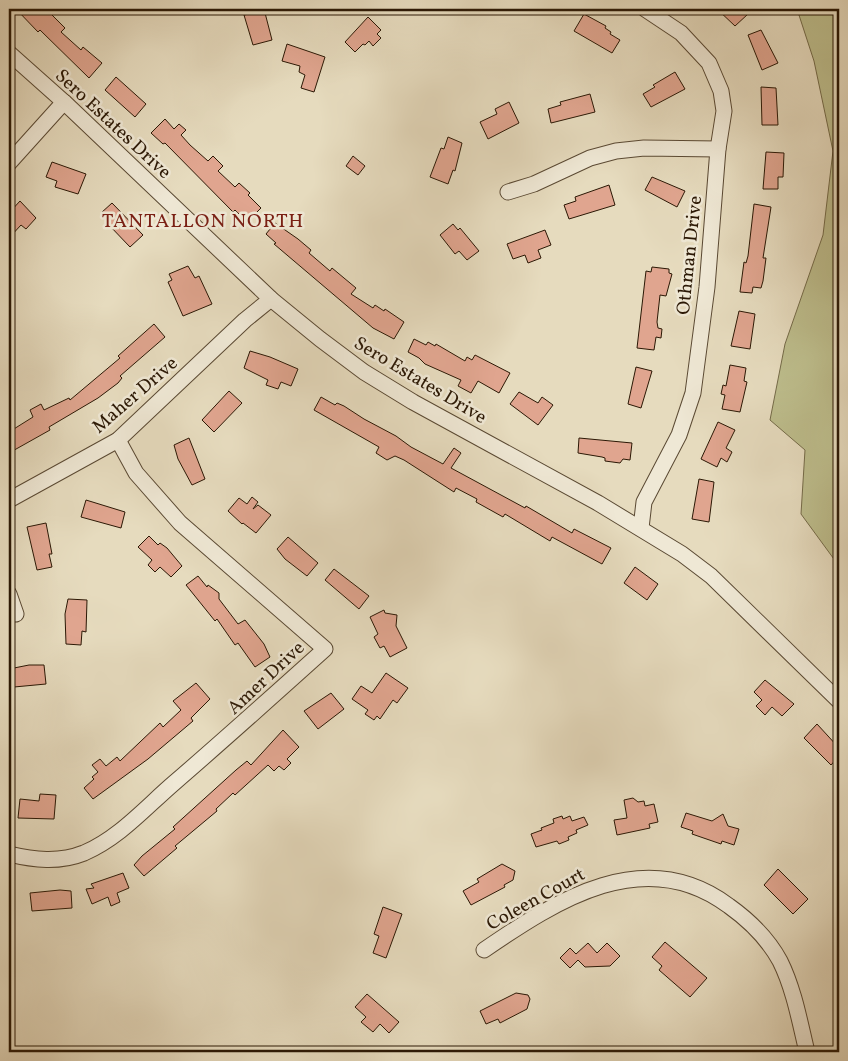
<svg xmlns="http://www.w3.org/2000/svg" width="848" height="1061" font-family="Vollkorn,serif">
<rect width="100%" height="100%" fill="#e6dbbe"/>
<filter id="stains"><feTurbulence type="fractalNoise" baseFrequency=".004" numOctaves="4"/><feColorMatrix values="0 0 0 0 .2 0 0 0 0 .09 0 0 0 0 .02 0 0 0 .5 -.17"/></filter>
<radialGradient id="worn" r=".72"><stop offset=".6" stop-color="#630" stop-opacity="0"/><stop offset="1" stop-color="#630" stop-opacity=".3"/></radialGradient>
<polygon fill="#bdbd8c" stroke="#746a48" points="797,9 839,9 839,566 801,514 805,450 770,420 785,344 823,235 833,151 814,61"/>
<g fill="#e0a58f" stroke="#2b1805">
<polygon points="16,9 46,9 65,28 61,32 81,50 83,47 102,63 89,78 40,30 38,32"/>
<polygon points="248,9 264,9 272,40 253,45 244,15 249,14"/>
<polygon points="717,9 744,9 748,14 735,26"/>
<polygon points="584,14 606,26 605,28 611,32 610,34 620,40 612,53 574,31"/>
<polygon points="368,17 381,30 377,34 381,38 373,46 369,41 365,45 363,44 355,52 345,42"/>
<polygon points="761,30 778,63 762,70 748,35"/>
<polygon points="287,44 325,57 314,92 301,88 305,75 299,72 300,66 282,61"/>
<polygon points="675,72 685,89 651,107 643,94 655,87 653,85"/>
<polygon points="116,77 146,104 135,117 105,90"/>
<polygon points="761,87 776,88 778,125 762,125"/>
<polygon points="590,94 595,112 551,123 548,109 561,105 560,102"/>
<polygon points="509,102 519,123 488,139 480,122 497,114 495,109"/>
<polygon points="165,119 174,129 179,124 186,130 181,135 190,145 208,161 213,156 223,166 218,171 235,187 239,183 250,193 248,195 261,208 247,222 235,210 233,212 165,143 163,144 151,133"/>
<polygon points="448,137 462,143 455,171 453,170 448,184 430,177 441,148 444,149"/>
<polygon points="766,152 784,153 783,177 778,177 778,189 763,189"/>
<polygon points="353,156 365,166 358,175 346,166"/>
<polygon points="52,162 86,174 78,194 55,187 57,181 46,177"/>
<polygon points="652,177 685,191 677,207 645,190"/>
<polygon points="609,185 615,205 569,219 564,205 576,201 575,197"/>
<polygon points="20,201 36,218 26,229 21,225 9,238 9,213"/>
<polygon points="112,203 143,235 130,247 108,224 110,223 101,213"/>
<polygon points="754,204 771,207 763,258 766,258 763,281 761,288 753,287 752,293 740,292 744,262 746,263 748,256"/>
<polygon points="275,223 298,239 311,250 309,253 330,271 332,268 356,288 351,294 373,308 375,305 384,311 385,309 404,322 394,339 373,328 274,244 276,243 266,234"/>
<polygon points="453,224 458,230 460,228 479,251 467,260 459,251 455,254 440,235"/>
<polygon points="545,230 551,245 538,250 541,258 528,263 525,255 513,259 507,244"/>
<polygon points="188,266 195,278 199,276 212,304 183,316 168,282 172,280 169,274"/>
<polygon points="652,267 669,269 669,273 672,274 666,296 660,295 657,322 658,328 662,329 661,338 656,337 654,350 637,348 646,271 651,272"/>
<polygon points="739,311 755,314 750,349 731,346"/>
<polygon points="154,324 165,337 120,376 122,378 118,383 98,398 49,427 50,430 9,453 9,432 33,417 30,410 41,404 44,410 69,398 70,400 120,358 118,356"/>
<polygon points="414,339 426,345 428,342 435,346 436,344 465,361 467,357 472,360 475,355 510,373 499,393 478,381 471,393 458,386 461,380 425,364 419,358 408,352"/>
<polygon points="250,351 270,357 298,369 291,386 281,382 278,389 266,385 268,380 244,368"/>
<polygon points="730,365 746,368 744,381 747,382 740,412 722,409 725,395 721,394 723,385 726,386"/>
<polygon points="636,367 652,371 641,408 628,404"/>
<polygon points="229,391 242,403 214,432 202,420"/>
<polygon points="519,392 538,403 542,397 553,405 538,425 510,404"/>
<polygon points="321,397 335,405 337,403 344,406 364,419 396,436 411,447 443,464 454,448 461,453 451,468 525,508 526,506 572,533 574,529 611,548 602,564 552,537 550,541 505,514 503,517 476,502 477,499 456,488 454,492 404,460 395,456 387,460 376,453 379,447 314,410"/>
<polygon points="718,422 735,430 726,448 732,452 727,462 721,458 717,467 701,459"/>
<polygon points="189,438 205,479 192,485 178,459 174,445"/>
<polygon points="579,438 632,443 630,460 623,459 620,463 605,461 605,458 602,457 578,453"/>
<polygon points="699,479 714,482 709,522 692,519"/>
<polygon points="252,497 258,502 253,509 258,505 271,515 256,533 243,523 242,524 228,511 239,498 247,504"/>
<polygon points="86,500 125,512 121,528 81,517"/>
<polygon points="46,523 52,554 49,554 52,567 37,570 27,527"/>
<polygon points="149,536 158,545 160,543 167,548 182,566 171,577 160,567 155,572 148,565 152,560 138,547"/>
<polygon points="288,537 318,563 307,576 285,559 277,549"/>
<polygon points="635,567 658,584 647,600 624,583"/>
<polygon points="334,569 369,596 359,609 325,580"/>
<polygon points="198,576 207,587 208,585 219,593 219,599 238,624 245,620 264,644 270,657 255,667 238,643 235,645 217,619 215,621 186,585"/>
<polygon points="68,599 87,600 86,632 82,631 81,645 66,644 65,614"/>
<polygon points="384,610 385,613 397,615 396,626 407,648 390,657 384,646 380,648 374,637 378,634 370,617"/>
<polygon points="29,665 44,665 46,684 14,687 14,684 9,685 9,669"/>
<polygon points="386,673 408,688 397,703 393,700 380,719 377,716 374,720 365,714 368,710 352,699 361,686 372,693"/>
<polygon points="765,680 794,704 782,716 772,707 765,715 756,706 762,700 754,692"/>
<polygon points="196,683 210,699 191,718 193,721 148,759 93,799 84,788 94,779 92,777 98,772 92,765 100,759 106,766 117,757 120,761 160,723 163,727 181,710 173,701"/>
<polygon points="331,693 344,709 318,729 304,711"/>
<polygon points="817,724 839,748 839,756 831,765 804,738"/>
<polygon points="283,730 299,747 287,759 291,763 284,770 279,766 274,771 268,765 235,795 233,793 216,809 217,811 175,846 177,848 144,876 134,865 142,856 175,829 173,827 236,770 247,761 251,765"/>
<polygon points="40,794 56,795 54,819 18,818 20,799 39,801"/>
<polygon points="633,798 638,802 644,801 645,806 654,804 658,822 649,824 650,828 617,835 614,820 627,818 624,800"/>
<polygon points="686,813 712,821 723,814 728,826 739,829 734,845 722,841 721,844 692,834 693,831 681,827"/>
<polygon points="562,816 563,819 570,816 572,821 584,817 588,825 576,830 577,833 568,837 569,840 559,844 557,841 536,847 531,834 542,830 541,828 554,823 553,819"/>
<polygon points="502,864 515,871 513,880 504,885 505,887 471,905 463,891 479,882 477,879"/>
<polygon points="778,869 808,899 793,914 764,885"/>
<polygon points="123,873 129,888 117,893 120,902 111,906 108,897 92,904 86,889 94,888 91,884"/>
<polygon points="60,890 71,891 72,908 32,911 30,893"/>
<polygon points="383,907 402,914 386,958 373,953 379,936 374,934"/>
<polygon points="665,942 707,978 690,997 659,970 662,966 652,957"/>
<polygon points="588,943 597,953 607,943 620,956 610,966 585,967 578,960 570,968 560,958 570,948 576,954"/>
<polygon points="516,993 528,995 530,999 527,1009 500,1023 498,1019 486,1024 480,1011"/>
<polygon points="367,994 399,1022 389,1033 380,1024 373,1032 361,1022 366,1017 355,1007"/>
</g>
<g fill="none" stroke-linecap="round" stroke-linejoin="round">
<g stroke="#5a4933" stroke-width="17">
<g id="minor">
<polyline points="9,53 64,102 271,299 320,339 364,372 413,402 598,503 682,554 711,576 839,701"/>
<polyline points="9,163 64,102"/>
<polyline points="508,192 534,184 590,158 616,151 644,148 718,149"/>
<polyline points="9,500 118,440 245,320 271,299"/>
<polyline points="641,528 644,502 679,435 693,393 707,287 718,149 724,111 721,91 709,63 681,33 645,9"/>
<polyline points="9,594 16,614"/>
<path d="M9 854C34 860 59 863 84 853 119 838 145 808 174 783 225 739 275 694 325 649L180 523 136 473 118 440"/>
<path d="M484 950C557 900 645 843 729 906 750 921 768 939 780 961 794 989 800 1023 807 1052"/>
</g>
</g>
<use href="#minor" stroke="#efe8d5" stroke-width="15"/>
</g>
<g text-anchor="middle" stroke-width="5" stroke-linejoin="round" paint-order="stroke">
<g font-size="19" fill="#2b1805" stroke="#efe8d5">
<text transform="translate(114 123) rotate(43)" y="7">Sero Estates Drive</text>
<text transform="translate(688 255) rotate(-84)" y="7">Othman Drive</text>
<text transform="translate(421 379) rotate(31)" y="7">Sero Estates Drive</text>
<text transform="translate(134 394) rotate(-41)" y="7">Maher Drive</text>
<text transform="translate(265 677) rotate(-43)" y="7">Amer Drive</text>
<text transform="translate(535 898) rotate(-29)" y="7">Coleen Court</text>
</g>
<g font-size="20" letter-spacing="1" fill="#7a1f14" stroke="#efe8d5">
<text x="203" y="227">TANTALLON NORTH</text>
</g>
</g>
<rect width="848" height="1061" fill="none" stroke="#e6dbbe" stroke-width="30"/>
<rect x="10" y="10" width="828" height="1041" fill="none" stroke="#2b1805" stroke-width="2.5"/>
<rect x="15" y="15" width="818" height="1031" fill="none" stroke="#2b1805"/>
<rect width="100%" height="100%" filter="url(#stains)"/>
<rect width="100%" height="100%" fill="url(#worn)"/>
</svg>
